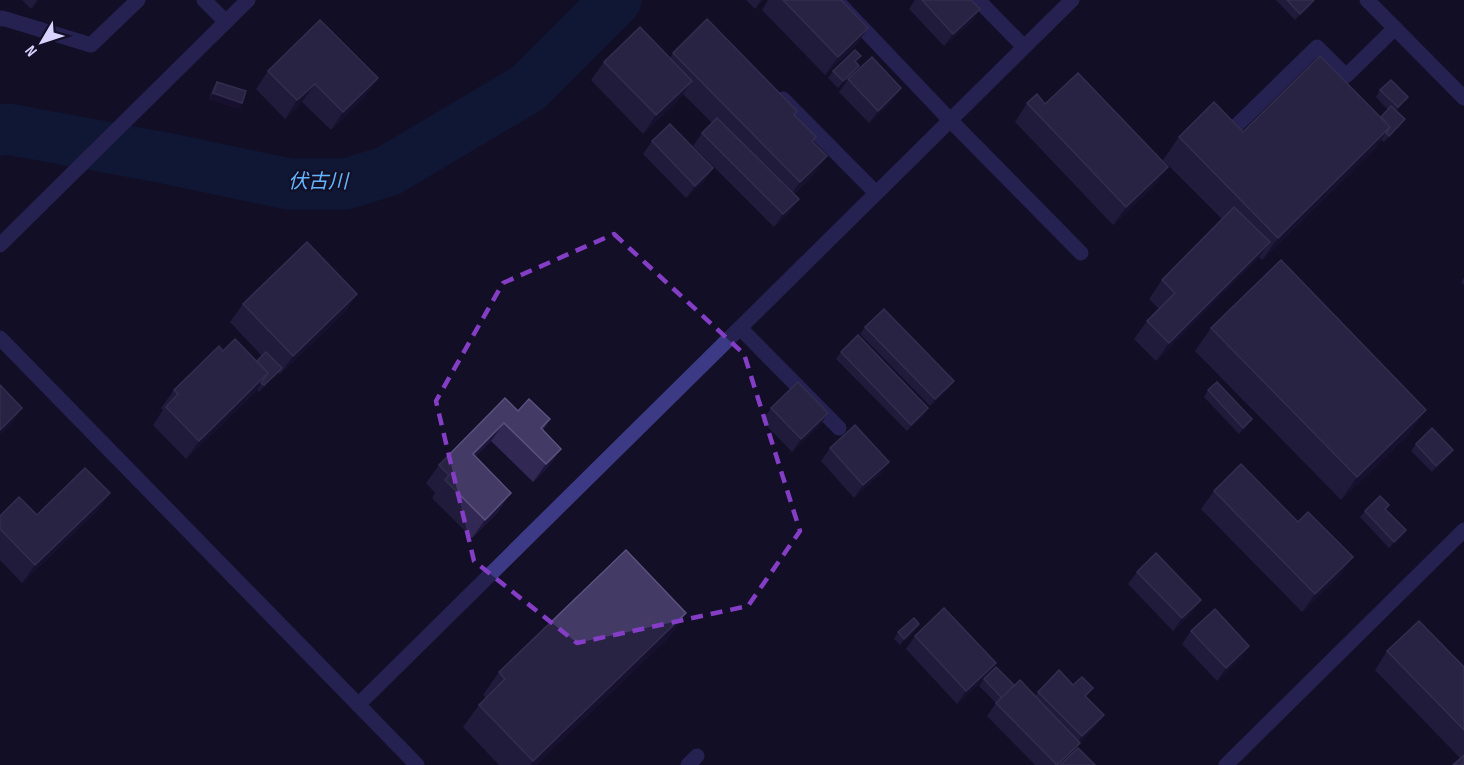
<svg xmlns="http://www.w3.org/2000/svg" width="1464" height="765" font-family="'Sofia Sans Condensed','Noto Sans JP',sans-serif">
<rect width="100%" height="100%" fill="#130f26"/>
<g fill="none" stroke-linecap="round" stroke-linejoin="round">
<polyline stroke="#0c2248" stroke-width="51" points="0,130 8,129 165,158 289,184 346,184 388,171 528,88 616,0"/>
<g stroke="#3d3a85" stroke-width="15">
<polyline points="204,0 226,22"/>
<polyline points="836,0 950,120 1081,253"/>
<polyline points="978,0 1024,47"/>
<polyline points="1367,0 1464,98"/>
<polyline points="0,19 2,18 91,45 138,0"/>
<polyline points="783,99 876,193"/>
<polyline points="1227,135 1317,47 1346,76 1395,28"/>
<polyline points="0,245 248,0"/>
<polyline points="740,328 839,428"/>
<polyline points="0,338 417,765"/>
<polyline points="358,705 1072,0"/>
<polyline points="688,765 697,756"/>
<polyline points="1226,765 1464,530"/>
</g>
</g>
<g fill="#312854">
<polygon points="22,0 39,0 31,9"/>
<polygon points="746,0 763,0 755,9"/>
<polygon points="768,0 841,0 868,28 855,46 825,75 762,10"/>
<polygon points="915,0 971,0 980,9 971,22 944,46 909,9"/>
<polygon points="1276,0 1314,0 1311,5 1295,20"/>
<polygon points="673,53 797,111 794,115 812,142 814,174 794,194 790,212 774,227 693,146 702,133 712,123 683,94 679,99 643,134 591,80 604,62 670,58"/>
<polygon points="856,63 854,73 838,88 828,78 833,71"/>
<polygon points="268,71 365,97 331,130 302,102 285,119 256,89"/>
<polygon points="848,79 892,101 869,123 839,92"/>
<polygon points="217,82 242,103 238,109 209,99 213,88"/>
<polygon points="1380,90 1408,97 1396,111 1400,126 1384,142 1381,140 1374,150 1262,260 1259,257 1156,361 1134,339 1147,321 1159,309 1149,299 1162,280 1222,219 1163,160 1179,137 1243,132 1381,117 1388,110 1376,97"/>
<polygon points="1027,103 1045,104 1155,185 1113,225 1015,122"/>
<polygon points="652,141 713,168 704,181 686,198 643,154"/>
<polygon points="1464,278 1464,285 1461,282"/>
<polygon points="357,294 345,312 280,374 278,373 259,392 257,390 186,459 153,425 163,410 161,408 174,390 257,361 262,356 230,322 243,304"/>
<polygon points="865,327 954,381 949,388 930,406 860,334"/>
<polygon points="1211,328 1410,433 1341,500 1195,351"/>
<polygon points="841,352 924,415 907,431 836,359"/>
<polygon points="1208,390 1252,419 1248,425 1239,434 1204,397"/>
<polygon points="771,408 828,413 819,426 792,452 762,421"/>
<polygon points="518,411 550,419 543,430 561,449 548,467 533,482 491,441 475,457 499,511 472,538 432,498 435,493 426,483 439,465"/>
<polygon points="1416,444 1448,457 1432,472 1411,451"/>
<polygon points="830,448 889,462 880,474 854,498 821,461"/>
<polygon points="1214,491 1340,575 1302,612 1201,509"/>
<polygon points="110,493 97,511 22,583 0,560 0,516 37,515"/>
<polygon points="1386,509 1401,537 1389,548 1360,517 1365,511"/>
<polygon points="1137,572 1192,613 1173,631 1128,584"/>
<polygon points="915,631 900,645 894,639 898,632"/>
<polygon points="1191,631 1249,646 1240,658 1217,681 1182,644"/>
<polygon points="670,636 536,765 499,765 463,727 479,705 486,698 483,695 499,672"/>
<polygon points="915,636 996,663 987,676 957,704 906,649"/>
<polygon points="1387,651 1464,667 1464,765 1460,758 1375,670"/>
<polygon points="984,679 1014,685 1035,696 1038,692 1087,698 1104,715 1095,727 1080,742 1072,754 1095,765 1035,765 987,716 996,703 979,686"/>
</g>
<g fill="#1d163a">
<polygon points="37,0 39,0 31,9"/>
<polygon points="761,0 763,0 755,9"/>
<polygon points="1314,0 1311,5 1295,20 1300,14"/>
<polygon points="980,9 971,22 944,46 953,34"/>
<polygon points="868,28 855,46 825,75 838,57"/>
<polygon points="859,66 854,73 838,88 843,81"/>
<polygon points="378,78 365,97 331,130 343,112"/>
<polygon points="692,81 679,99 643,134 656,115"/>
<polygon points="315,84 302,102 285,119 297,100"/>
<polygon points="901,88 892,101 869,123 878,111"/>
<polygon points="213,93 242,103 238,109 209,99"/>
<polygon points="1405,119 1400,126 1384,142 1389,136"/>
<polygon points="1390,127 1374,150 1262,260 1278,238"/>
<polygon points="827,156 814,174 787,200 800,182"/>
<polygon points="1168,167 1155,185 1113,225 1126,207"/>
<polygon points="713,168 704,181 686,198 695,186"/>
<polygon points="799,199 790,212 774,227 783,214"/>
<polygon points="1270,242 1257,260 1156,361 1169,343"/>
<polygon points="357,294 345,312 280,374 293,356"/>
<polygon points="282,368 277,375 259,392 264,385"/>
<polygon points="268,373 256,392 186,459 199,441"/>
<polygon points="954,381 949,388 930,406 935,399"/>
<polygon points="22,408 10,426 0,435 0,430"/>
<polygon points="928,408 924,415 907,431 911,425"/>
<polygon points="1426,410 1410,433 1341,500 1357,477"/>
<polygon points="828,413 819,426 792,452 801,439"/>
<polygon points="1252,419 1248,425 1239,434 1243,428"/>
<polygon points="504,423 491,441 460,473 473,454"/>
<polygon points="561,449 548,467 533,482 546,464"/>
<polygon points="1453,450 1448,457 1432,472 1436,466"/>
<polygon points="889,462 880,474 854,498 863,485"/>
<polygon points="110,493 97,511 22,583 35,565"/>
<polygon points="511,493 499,511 472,538 485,520"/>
<polygon points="1406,530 1401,537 1389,548 1394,542"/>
<polygon points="1353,557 1340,575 1302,612 1315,594"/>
<polygon points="1201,600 1192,613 1173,631 1182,618"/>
<polygon points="686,613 670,636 536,765 530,765 533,761"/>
<polygon points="919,624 915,631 900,645 904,639"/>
<polygon points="1249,646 1240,658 1217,681 1226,668"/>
<polygon points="996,663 987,676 957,704 966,691"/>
<polygon points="1104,715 1095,727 1073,749 1082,736"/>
<polygon points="1080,743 1071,755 1061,765 1057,765"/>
</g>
<g fill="#433a66" stroke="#5a527e" stroke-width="1.5">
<polygon points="783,0 841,0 868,28 838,57"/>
<polygon points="922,0 971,0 980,9 953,34"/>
<polygon points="1287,0 1314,0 1300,14"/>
<polygon points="707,19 797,111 794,115 816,137 812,141 827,156 800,182 673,53"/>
<polygon points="320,20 378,78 343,112 315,84 297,100 268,71"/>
<polygon points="640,27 692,81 656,115 604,62"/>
<polygon points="855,50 861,56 855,61 859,66 843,81 833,71"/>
<polygon points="1320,56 1390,127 1278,238 1179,137 1214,102 1243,132"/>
<polygon points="872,57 901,88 878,111 848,79"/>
<polygon points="1078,73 1168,167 1126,207 1027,103 1037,94 1045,104"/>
<polygon points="1391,80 1408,97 1398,107 1380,90"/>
<polygon points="217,82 246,91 242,103 213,93"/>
<polygon points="1391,106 1405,119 1389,136 1386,133 1390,127 1381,117"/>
<polygon points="717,118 799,199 783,214 702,133"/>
<polygon points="670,124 713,168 695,186 652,141"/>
<polygon points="1234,207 1270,242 1169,343 1147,321 1175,293 1162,280"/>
<polygon points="307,242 357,294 293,356 243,304"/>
<polygon points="1281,260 1426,410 1357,477 1211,328"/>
<polygon points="884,309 954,381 935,399 865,327"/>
<polygon points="858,335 928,408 911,425 841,352"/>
<polygon points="235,339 268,373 199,441 166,407 178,394 174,390 219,346 223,351"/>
<polygon points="266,352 282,368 264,385 261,383 268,373 257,361"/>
<polygon points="798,382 828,413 801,439 771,408"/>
<polygon points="1217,382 1252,419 1243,428 1208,390"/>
<polygon points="0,385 22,408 0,430"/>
<polygon points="505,398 518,411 529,399 550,419 541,428 561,449 546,464 504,423 473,454 511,493 485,520 445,480 449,475 439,465"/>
<polygon points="855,425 889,462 863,485 830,448"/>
<polygon points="1432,428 1453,450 1436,466 1416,444"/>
<polygon points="1241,464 1298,522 1308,512 1353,557 1315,594 1214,491"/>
<polygon points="85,468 110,493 35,565 0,529 0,516 19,497 37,515"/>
<polygon points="1380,496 1389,505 1385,509 1406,530 1394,542 1365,511"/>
<polygon points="626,550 686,613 533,761 479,705 505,679 499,672"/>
<polygon points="1156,553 1201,600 1182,618 1137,572"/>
<polygon points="944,608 996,663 966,691 915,636"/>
<polygon points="1215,609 1249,646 1226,668 1191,631"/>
<polygon points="914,618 919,624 904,639 898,632"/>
<polygon points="1419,621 1464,667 1464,730 1387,651"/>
<polygon points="996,667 1014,685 1002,698 984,679"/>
<polygon points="1059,670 1073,685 1082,677 1093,688 1085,696 1104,715 1082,736 1038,692"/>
<polygon points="1020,680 1080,743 1057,765 996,703"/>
<polygon points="1078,748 1095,765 1060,765"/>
<polygon points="1464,755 1464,765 1453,765"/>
</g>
<path d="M0 0H1464V765H0ZM614 234 744 354 800 531 748 606 577 643 474 561 436 401 503 283Z" fill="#130f26" fill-opacity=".55" fill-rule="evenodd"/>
<path fill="none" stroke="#843dc5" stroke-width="4.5" stroke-dasharray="12 8" stroke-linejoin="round" d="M614 234 744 354 800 531 748 606 577 643 474 561 436 401 503 283Z"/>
<g text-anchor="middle" stroke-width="4.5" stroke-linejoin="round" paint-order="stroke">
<g font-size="20" font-style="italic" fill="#62b6ff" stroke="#130f26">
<text x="318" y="188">伏古川</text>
</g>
</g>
<g transform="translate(42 42) rotate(231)" stroke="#130f26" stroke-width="4.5" paint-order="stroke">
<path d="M0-4.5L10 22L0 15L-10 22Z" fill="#d9d4ff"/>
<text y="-9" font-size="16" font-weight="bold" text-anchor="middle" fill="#d9d4ff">N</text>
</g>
</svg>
